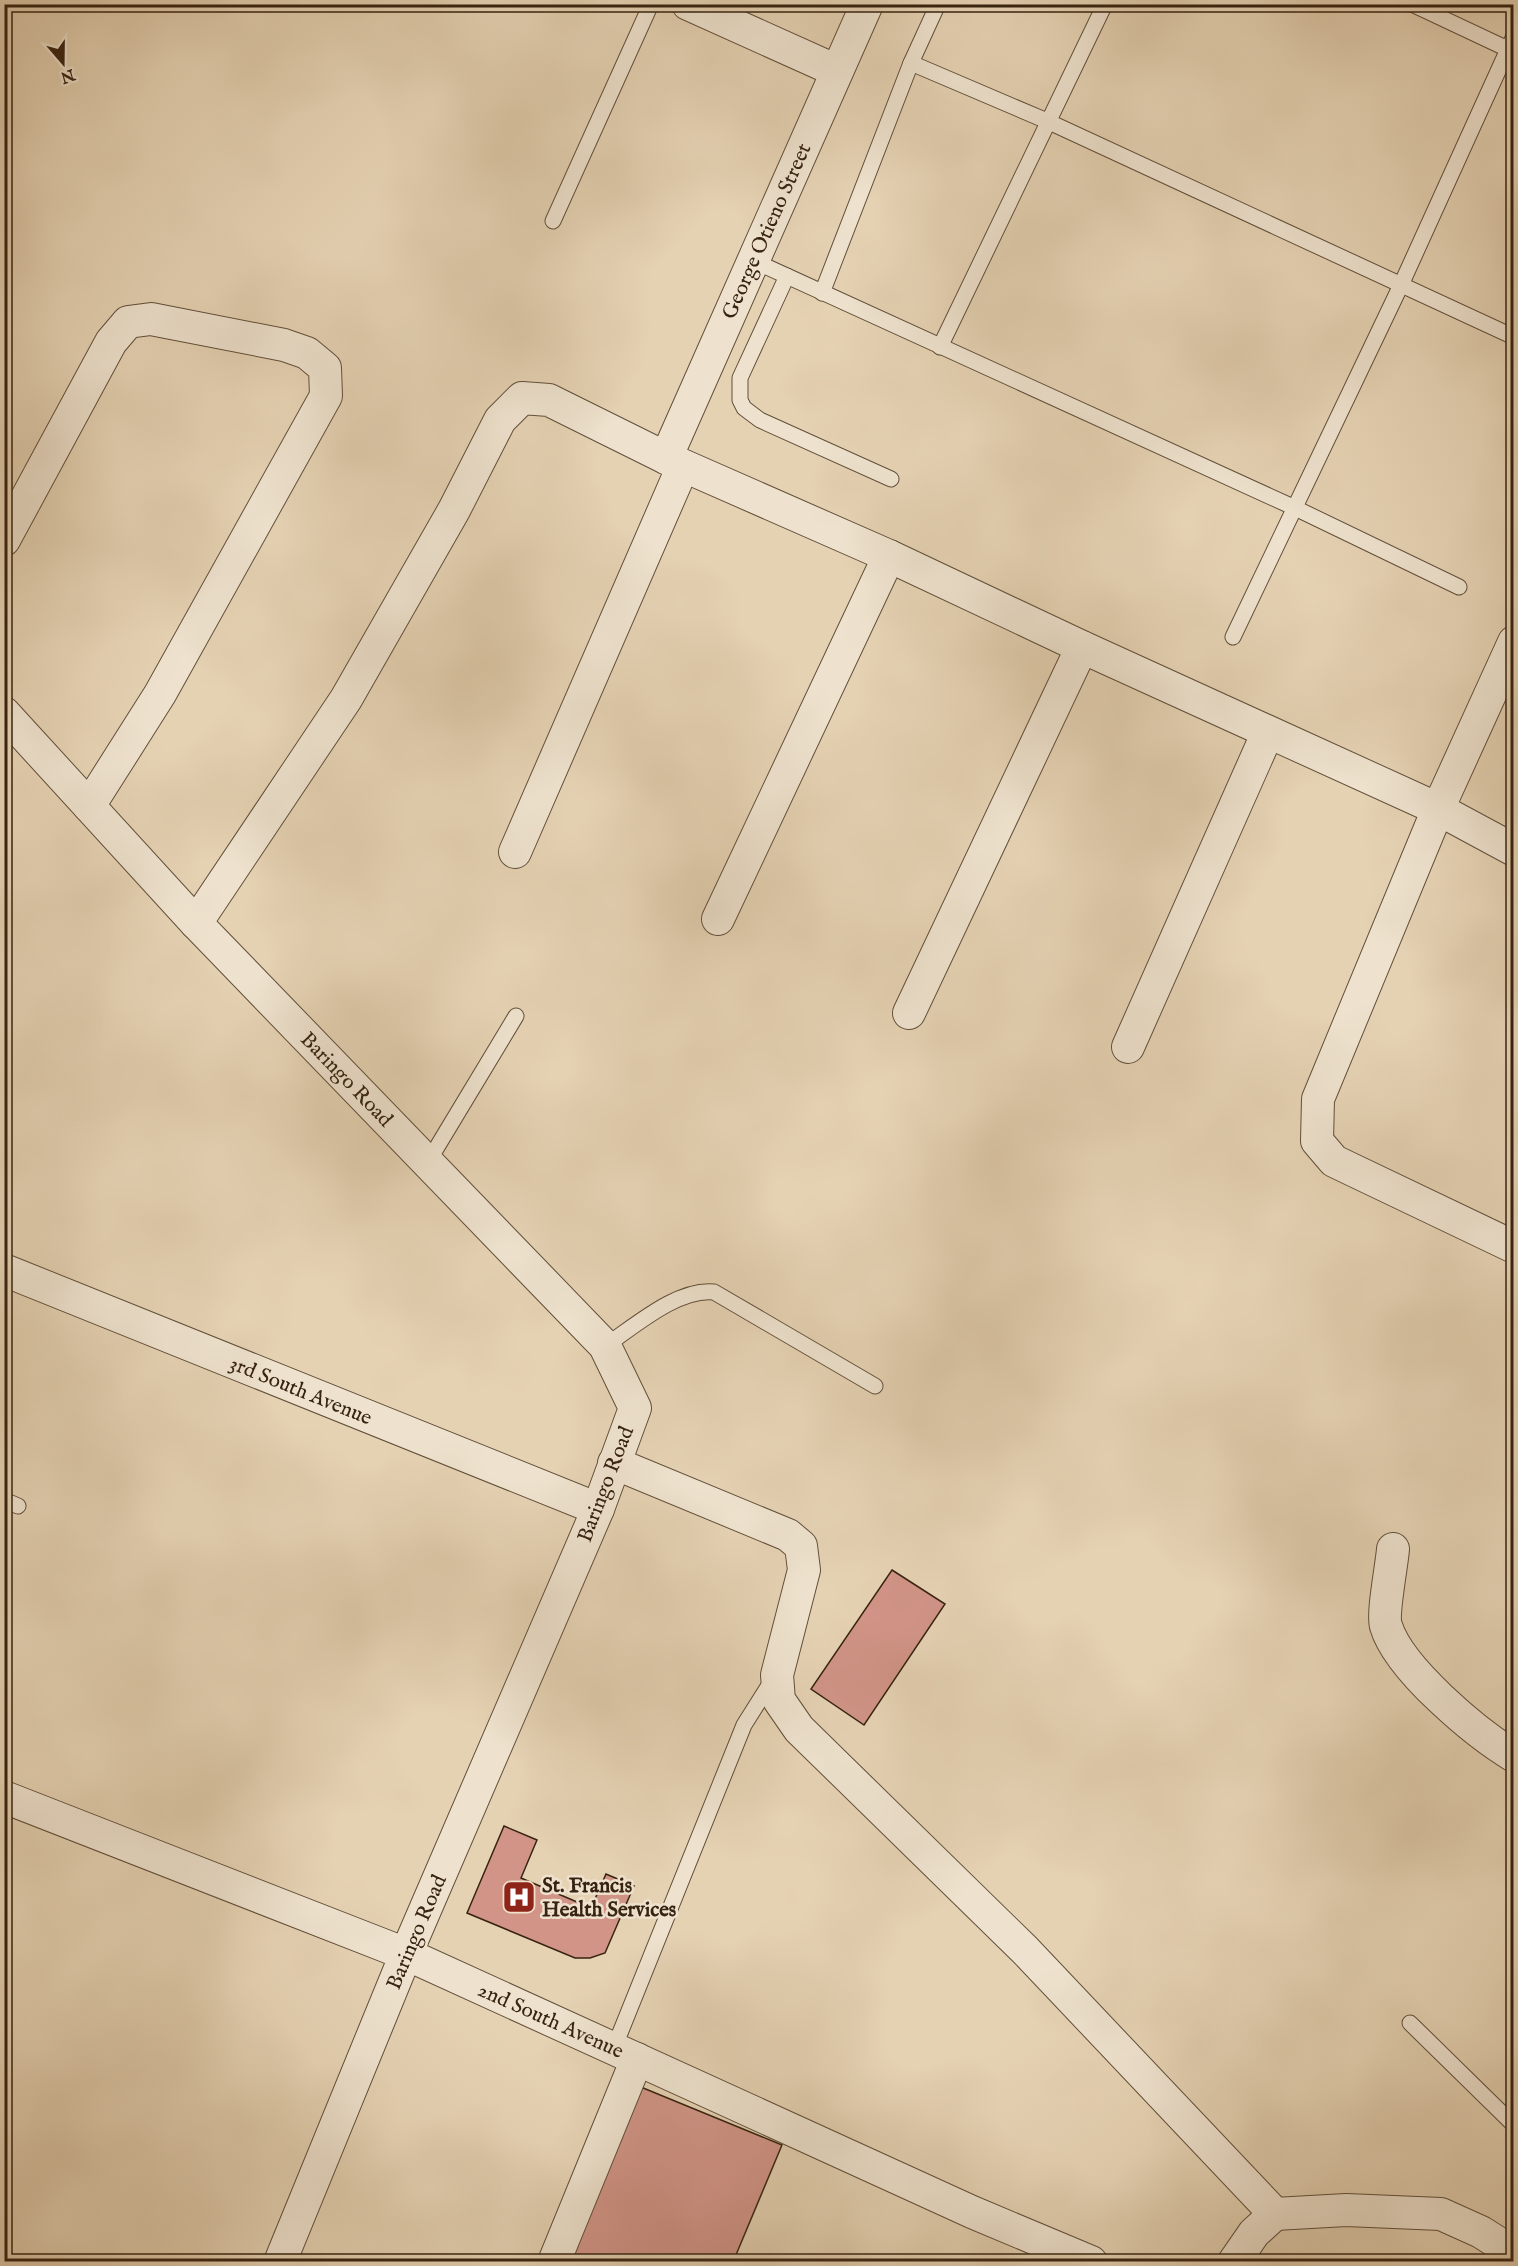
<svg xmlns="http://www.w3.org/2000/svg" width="1518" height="2266" font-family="'IM FELL English',serif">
<rect width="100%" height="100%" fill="#e5d2b3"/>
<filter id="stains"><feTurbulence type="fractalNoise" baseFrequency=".00333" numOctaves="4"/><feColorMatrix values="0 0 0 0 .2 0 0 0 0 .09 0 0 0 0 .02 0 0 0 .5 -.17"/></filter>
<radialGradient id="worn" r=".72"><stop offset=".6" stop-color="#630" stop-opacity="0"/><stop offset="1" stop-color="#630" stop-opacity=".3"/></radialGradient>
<g fill="#d19487" stroke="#372311" stroke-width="1.5">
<polygon points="892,1570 945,1604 864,1725 811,1689"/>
<polygon points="504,1826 537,1840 521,1878 591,1908 606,1874 634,1886 605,1953 590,1958 575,1958 467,1913"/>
<polygon points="631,2083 782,2145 733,2262 587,2262 561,2251"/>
</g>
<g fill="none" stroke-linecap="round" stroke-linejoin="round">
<g stroke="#624f3a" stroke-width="17">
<g id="lane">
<polyline points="1412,4 1514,52"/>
<polyline points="911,63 1047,121 1514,337"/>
<polyline points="553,221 651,4"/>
<polyline points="754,261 1293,507 1459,587"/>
<polyline points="787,276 740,378 740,400 744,408 760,420 891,479"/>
<polyline points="822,293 911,63 938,4"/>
<polyline points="940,347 1105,4"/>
<polyline points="1233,637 1401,285 1514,36"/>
<polyline points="428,1162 516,1016"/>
<path d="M605 1346C635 1326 678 1288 714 1292L875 1386"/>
<polyline points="4,1500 18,1506"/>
<polyline points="1410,2023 1514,2125"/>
<polyline points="614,2048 744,1725 773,1679"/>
</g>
</g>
<g stroke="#624f3a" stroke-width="34">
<g id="street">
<polyline points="688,4 837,71"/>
<polyline points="666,458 867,4"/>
<polyline points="4,540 111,342 128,322 151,319 284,345 307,353 325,368 326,396 160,694 89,806"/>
<polyline points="1514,642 1438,809 1318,1099 1317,1141 1334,1161 1514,1247"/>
<polyline points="4,713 196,923 605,1346 635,1408 598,1509 406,1954 280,2262"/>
<polyline points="515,852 683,466"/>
<polyline points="718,919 889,556"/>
<polyline points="196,923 346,699 454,510 500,420 522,398 549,400 666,458 889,556 1082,647 1438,809 1514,850"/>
<polyline points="909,1013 1082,647"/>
<polyline points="1128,1047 1268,732"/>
<polyline points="4,1270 598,1509"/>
<polyline points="614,1463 788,1535 801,1546 804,1570 777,1675 779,1700 799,1729 1025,1950 1275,2214 1346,2210 1441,2214 1481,2232 1514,2253"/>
<path d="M1393 1549C1392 1564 1382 1614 1386 1626 1399 1669 1476 1733 1514 1756"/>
<polyline points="4,1797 406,1954 972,2212 1091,2262"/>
<polyline points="554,2262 637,2059"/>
<polyline points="1234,2262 1254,2233 1275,2214"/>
</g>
</g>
<use href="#lane" stroke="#eee2ce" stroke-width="15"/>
<use href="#street" stroke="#eee2ce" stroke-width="32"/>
</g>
<defs>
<g id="hospital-square" transform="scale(1.725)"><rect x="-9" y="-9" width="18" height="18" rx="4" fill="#8f2418" stroke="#eee2ce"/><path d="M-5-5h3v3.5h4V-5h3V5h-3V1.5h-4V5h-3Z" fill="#fff"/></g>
</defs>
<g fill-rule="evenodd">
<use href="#hospital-square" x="519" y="1897"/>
</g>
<g text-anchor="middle" stroke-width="5" stroke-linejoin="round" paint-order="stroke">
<g font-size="21" fill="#372311" stroke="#eee2ce">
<text transform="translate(766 231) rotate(-66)" y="7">George Otieno Street</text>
<text transform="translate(347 1079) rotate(46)" y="7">Baringo Road</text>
<text transform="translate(301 1390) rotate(22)" y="7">3rd South Avenue</text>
<text transform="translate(605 1484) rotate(-69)" y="7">Baringo Road</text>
<text transform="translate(416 1932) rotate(-67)" y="7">Baringo Road</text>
<text transform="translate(551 2020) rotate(24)" y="7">2nd South Avenue</text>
</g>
<g font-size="21" font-weight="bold" fill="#372311" stroke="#eee2ce" text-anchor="start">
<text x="542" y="1892">St. Francis<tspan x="542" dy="24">Health Services</tspan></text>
</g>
</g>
<rect width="1518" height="2266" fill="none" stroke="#e5d2b3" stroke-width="24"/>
<rect x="6" y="6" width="1506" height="2254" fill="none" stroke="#372311" stroke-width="3"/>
<rect x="12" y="12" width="1494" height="2242" fill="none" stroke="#372311" stroke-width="1.5"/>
<g transform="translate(63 63) rotate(160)" stroke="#eee2ce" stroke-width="4.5" paint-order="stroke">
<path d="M0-4.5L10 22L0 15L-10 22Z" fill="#372311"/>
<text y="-9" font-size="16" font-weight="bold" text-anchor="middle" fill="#372311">N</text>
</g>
<rect width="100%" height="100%" filter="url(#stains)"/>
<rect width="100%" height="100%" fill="url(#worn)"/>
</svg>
